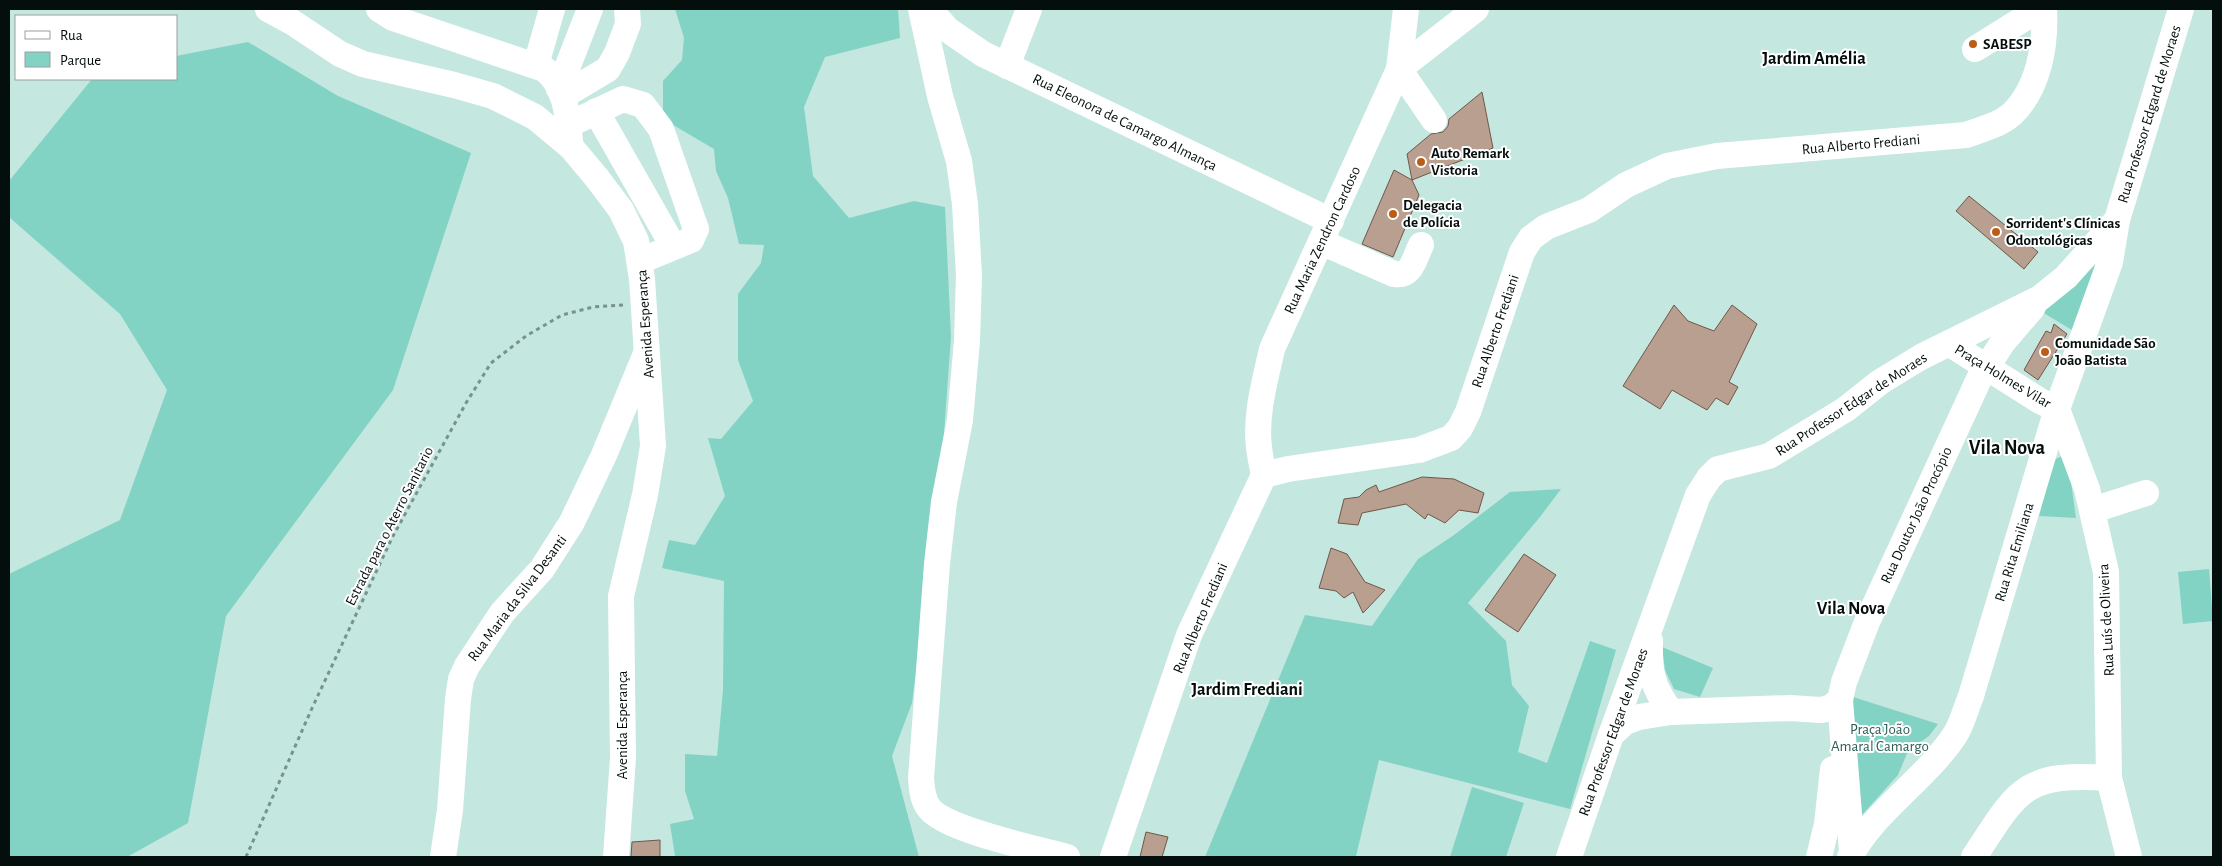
<svg xmlns="http://www.w3.org/2000/svg" width="2222" height="866" font-family="'Alegreya Sans',sans-serif">
<rect width="100%" height="100%" fill="#c4e7e0"/>
<g fill="#83d3c5">
<polygon points="675,9 898,9 900,38 825,57 804,107 813,176 849,218 914,201 945,207 951,337 941,474 912,703 892,756 919,857 675,856 670,824 694,819 685,791 685,754 717,756 723,690 724,581 662,568 669,540 695,545 725,496 708,438 721,439 753,401 738,360 738,294 761,263 764,245 739,244 728,198 716,171 714,149 663,119 663,81 682,60 684,38"/>
<polygon points="248,42 338,96 471,153 393,390 226,616 188,823 127,857 9,857 9,574 120,520 167,390 120,314 9,217 9,181 92,79 176,79 176,56"/>
<polygon points="2104,257 2077,333 2042,312"/>
<polygon points="2062,456 2068,460 2076,518 2039,516 2054,460"/>
<polygon points="1561,489 1540,517 1468,603 1506,641 1512,685 1529,706 1518,752 1547,763 1590,641 1616,650 1570,809 1379,760 1356,856 1359,857 1205,857 1305,615 1372,626 1418,559 1454,535 1510,492"/>
<polygon points="2209,569 2213,621 2183,624 2178,572"/>
<polygon points="1662,647 1713,668 1700,697 1674,689 1665,670"/>
<polygon points="1850,696 1938,724 1929,736 1908,751 1898,775 1861,816"/>
<polygon points="1472,787 1524,803 1506,857 1450,857"/>
</g>
<g fill="#b99f90" stroke="#6f574a">
<polygon points="1482,92 1493,148 1412,180 1407,154 1431,134 1443,132 1448,126 1449,119"/>
<polygon points="1394,170 1412,180 1419,195 1393,257 1362,244"/>
<polygon points="1969,196 2038,252 2024,269 1956,211"/>
<polygon points="1674,305 1688,321 1714,331 1732,305 1757,324 1729,382 1738,387 1728,405 1716,398 1707,410 1672,390 1660,409 1623,386"/>
<polygon points="2054,324 2067,334 2038,380 2024,370 2046,331 2051,333"/>
<polygon points="1422,477 1454,479 1484,493 1478,513 1459,510 1445,523 1428,514 1425,519 1406,504 1362,513 1358,525 1338,523 1344,499 1359,497 1366,490 1376,485 1379,492"/>
<polygon points="1331,548 1347,554 1365,582 1385,590 1363,613 1353,592 1344,598 1336,591 1319,588"/>
<polygon points="1524,554 1556,575 1518,632 1485,610"/>
<polygon points="1146,832 1168,837 1162,857 1140,857"/>
<polygon points="660,840 660,857 631,857 632,842"/>
</g>
<g fill="none" stroke-linecap="round" stroke-linejoin="round">
<polyline stroke="#79928d" stroke-width="3" stroke-dasharray="4 4" stroke-linecap="butt" points="246,857 313,706 393,536 466,403 491,363 526,336 562,315 593,307 623,305"/>
<g stroke="#fff" stroke-width="26">
<polyline points="268,9 292,22 340,54 363,64 454,85 493,96 535,117 571,147 597,178 621,210 636,241 642,279 653,446 645,495 621,596 623,758 616,857"/>
<path d="M379 9 393 18 544 69C566 85 568 117 570 142"/>
<path d="M921 9 940 96 959 161 965 204 969 275 967 341 960 420 944 502 937 564 921 778C922 788 922 799 929 808 945 830 1038 849 1067 857"/>
<polyline points="929,9 948,30 983,54 1331,221"/>
<polyline points="1975,49 2039,9"/>
<polyline points="536,65 552,9"/>
<polyline points="1007,66 1029,9"/>
<polyline points="559,89 590,9"/>
<polyline points="563,96 608,69 617,53 628,24 627,9"/>
<polyline points="596,111 673,246"/>
<polyline points="1434,120 1399,69 1476,9"/>
<polyline points="568,125 623,99 643,105 661,129 696,229 691,240 640,261"/>
<path d="M1321 242 1394 274C1412 277 1414 259 1421 245"/>
<polyline points="1950,344 2040,401 2057,409 2087,489 2106,572 2109,778 2129,857"/>
<path d="M1264 475C1262 466 1260 457 1259 447 1255 415 1265 381 1272 349L1399 69 1406 9"/>
<polyline points="2093,510 2146,493"/>
<path d="M1650 641C1649 673 1652 686 1671 712"/>
<polyline points="1840,700 1852,852"/>
<polyline points="1611,735 1625,722 1639,717 1671,712 1790,708 1821,710 1830,708 1840,700 1844,682 1867,622 1979,379 2003,342 2033,307"/>
<polyline points="443,857 450,810 458,699 461,679 467,666 502,613 542,569 572,522 604,455 645,356"/>
<path d="M1113 857 1189 635 1264 475 1288 469 1419 450 1451 438 1460 428 1468 412 1522 252 1531 238 1546 227 1589 210 1626 185 1667 166 1717 156 1966 135C1982 129 2000 125 2012 114 2039 88 2046 45 2044 9"/>
<polyline points="1569,857 1611,735 1698,495 1709,478 1718,469 1769,456 1820,425 1846,409 1880,382 1921,357 2040,298 2066,277 2117,220"/>
<polyline points="1819,857 1827,824 1833,769"/>
<path d="M1850 857C1874 811 1926 779 1955 735 1962 724 1966 708 1971 696L2057 409 2110 262 2117 220 2181 9"/>
<path d="M1974 857C2018 790 2023 772 2109 778"/>
</g>
</g>
<g fill="#bc5d17" stroke="#fff" stroke-width="2">
<circle cx="1973" cy="44" r="5"/>
<circle cx="1421" cy="162" r="5"/>
<circle cx="1393" cy="214" r="5"/>
<circle cx="1996" cy="232" r="5"/>
<circle cx="2045" cy="352" r="5"/>
</g>
<g text-anchor="middle" stroke-width="4" stroke-linejoin="round" paint-order="stroke">
<g font-size="15" font-weight="bold" fill="#040f0d" stroke="#fff" text-anchor="start">
<text x="1983" y="49">SABESP</text>
<text x="1431" y="158">Auto Remark<tspan x="1431" dy="17">Vistoria</tspan></text>
<text x="1403" y="210">Delegacia<tspan x="1403" dy="17">de Polícia</tspan></text>
<text x="2006" y="228">Sorrident's Clínicas<tspan x="2006" dy="17">Odontológicas</tspan></text>
<text x="2055" y="348">Comunidade São<tspan x="2055" dy="17">João Batista</tspan></text>
</g>
<g font-size="15" fill="#040f0d" stroke="#fff">
<text transform="translate(2149 114) rotate(-73)" y="5">Rua Professor Edgard de Moraes</text>
<text transform="translate(1125 122) rotate(26)" y="5">Rua Eleonora de Camargo Almança</text>
<text transform="translate(1861 144) rotate(-5)" y="5">Rua Alberto Frediani</text>
<text transform="translate(1322 240) rotate(-65)" y="5">Rua Maria Zendron Cardoso</text>
<text transform="translate(645 324) rotate(-94)" y="5">Avenida Esperança</text>
<text transform="translate(1495 331) rotate(-71)" y="5">Rua Alberto Frediani</text>
<text transform="translate(2003 376) rotate(31)" y="5">Praça Holmes Vilar</text>
<text transform="translate(1851 404) rotate(-33)" y="5">Rua Professor Edgar de Moraes</text>
<text transform="translate(1916 515) rotate(-65)" y="5">Rua Doutor João Procópio</text>
<text transform="translate(389 526) rotate(-63)" y="5">Estrada para o Aterro Sanitario</text>
<text transform="translate(2014 552) rotate(-73)" y="5">Rua Rita Emiliana</text>
<text transform="translate(517 598) rotate(-53)" y="5">Rua Maria da Silva Desanti</text>
<text transform="translate(1200 618) rotate(-67)" y="5">Rua Alberto Frediani</text>
<text transform="translate(2106 620) rotate(-93)" y="5">Rua Luís de Oliveira</text>
<text transform="translate(622 725) rotate(-90)" y="5">Avenida Esperança</text>
<text transform="translate(1613 732) rotate(-70)" y="5">Rua Professor Edgar de Moraes</text>
</g>
<g font-size="15" fill="#2a5d55" stroke="#fff">
<text x="1880" y="734">Praça João<tspan x="1880" dy="17">Amaral Camargo</tspan></text>
</g>
<g font-size="18" font-weight="bold" fill="#040f0d" stroke="#fff">
<text x="1814" y="64">Jardim Amélia</text>
<text x="1851" y="614">Vila Nova</text>
<text x="1247" y="695">Jardim Frediani</text>
</g>
<g font-size="20" font-weight="bold" fill="#040f0d" stroke="#fff">
<text x="2007" y="454">Vila Nova</text>
</g>
</g>
<rect width="2222" height="866" fill="none" stroke="#040f0d" stroke-width="20"/>
<rect x="15" y="15" width="162" height="65" fill="#ffffff" stroke="#9b9f9e"/>
<rect x="25" y="31" width="25" height="8" fill="#ffffff" stroke="#9b9f9e"/>
<text x="60" y="40" font-size="15" fill="#040f0d">Rua</text>
<rect x="25" y="52" width="25" height="15" fill="#83d3c5" stroke="#9b9f9e"/>
<text x="60" y="65" font-size="15" fill="#040f0d">Parque</text>
</svg>
